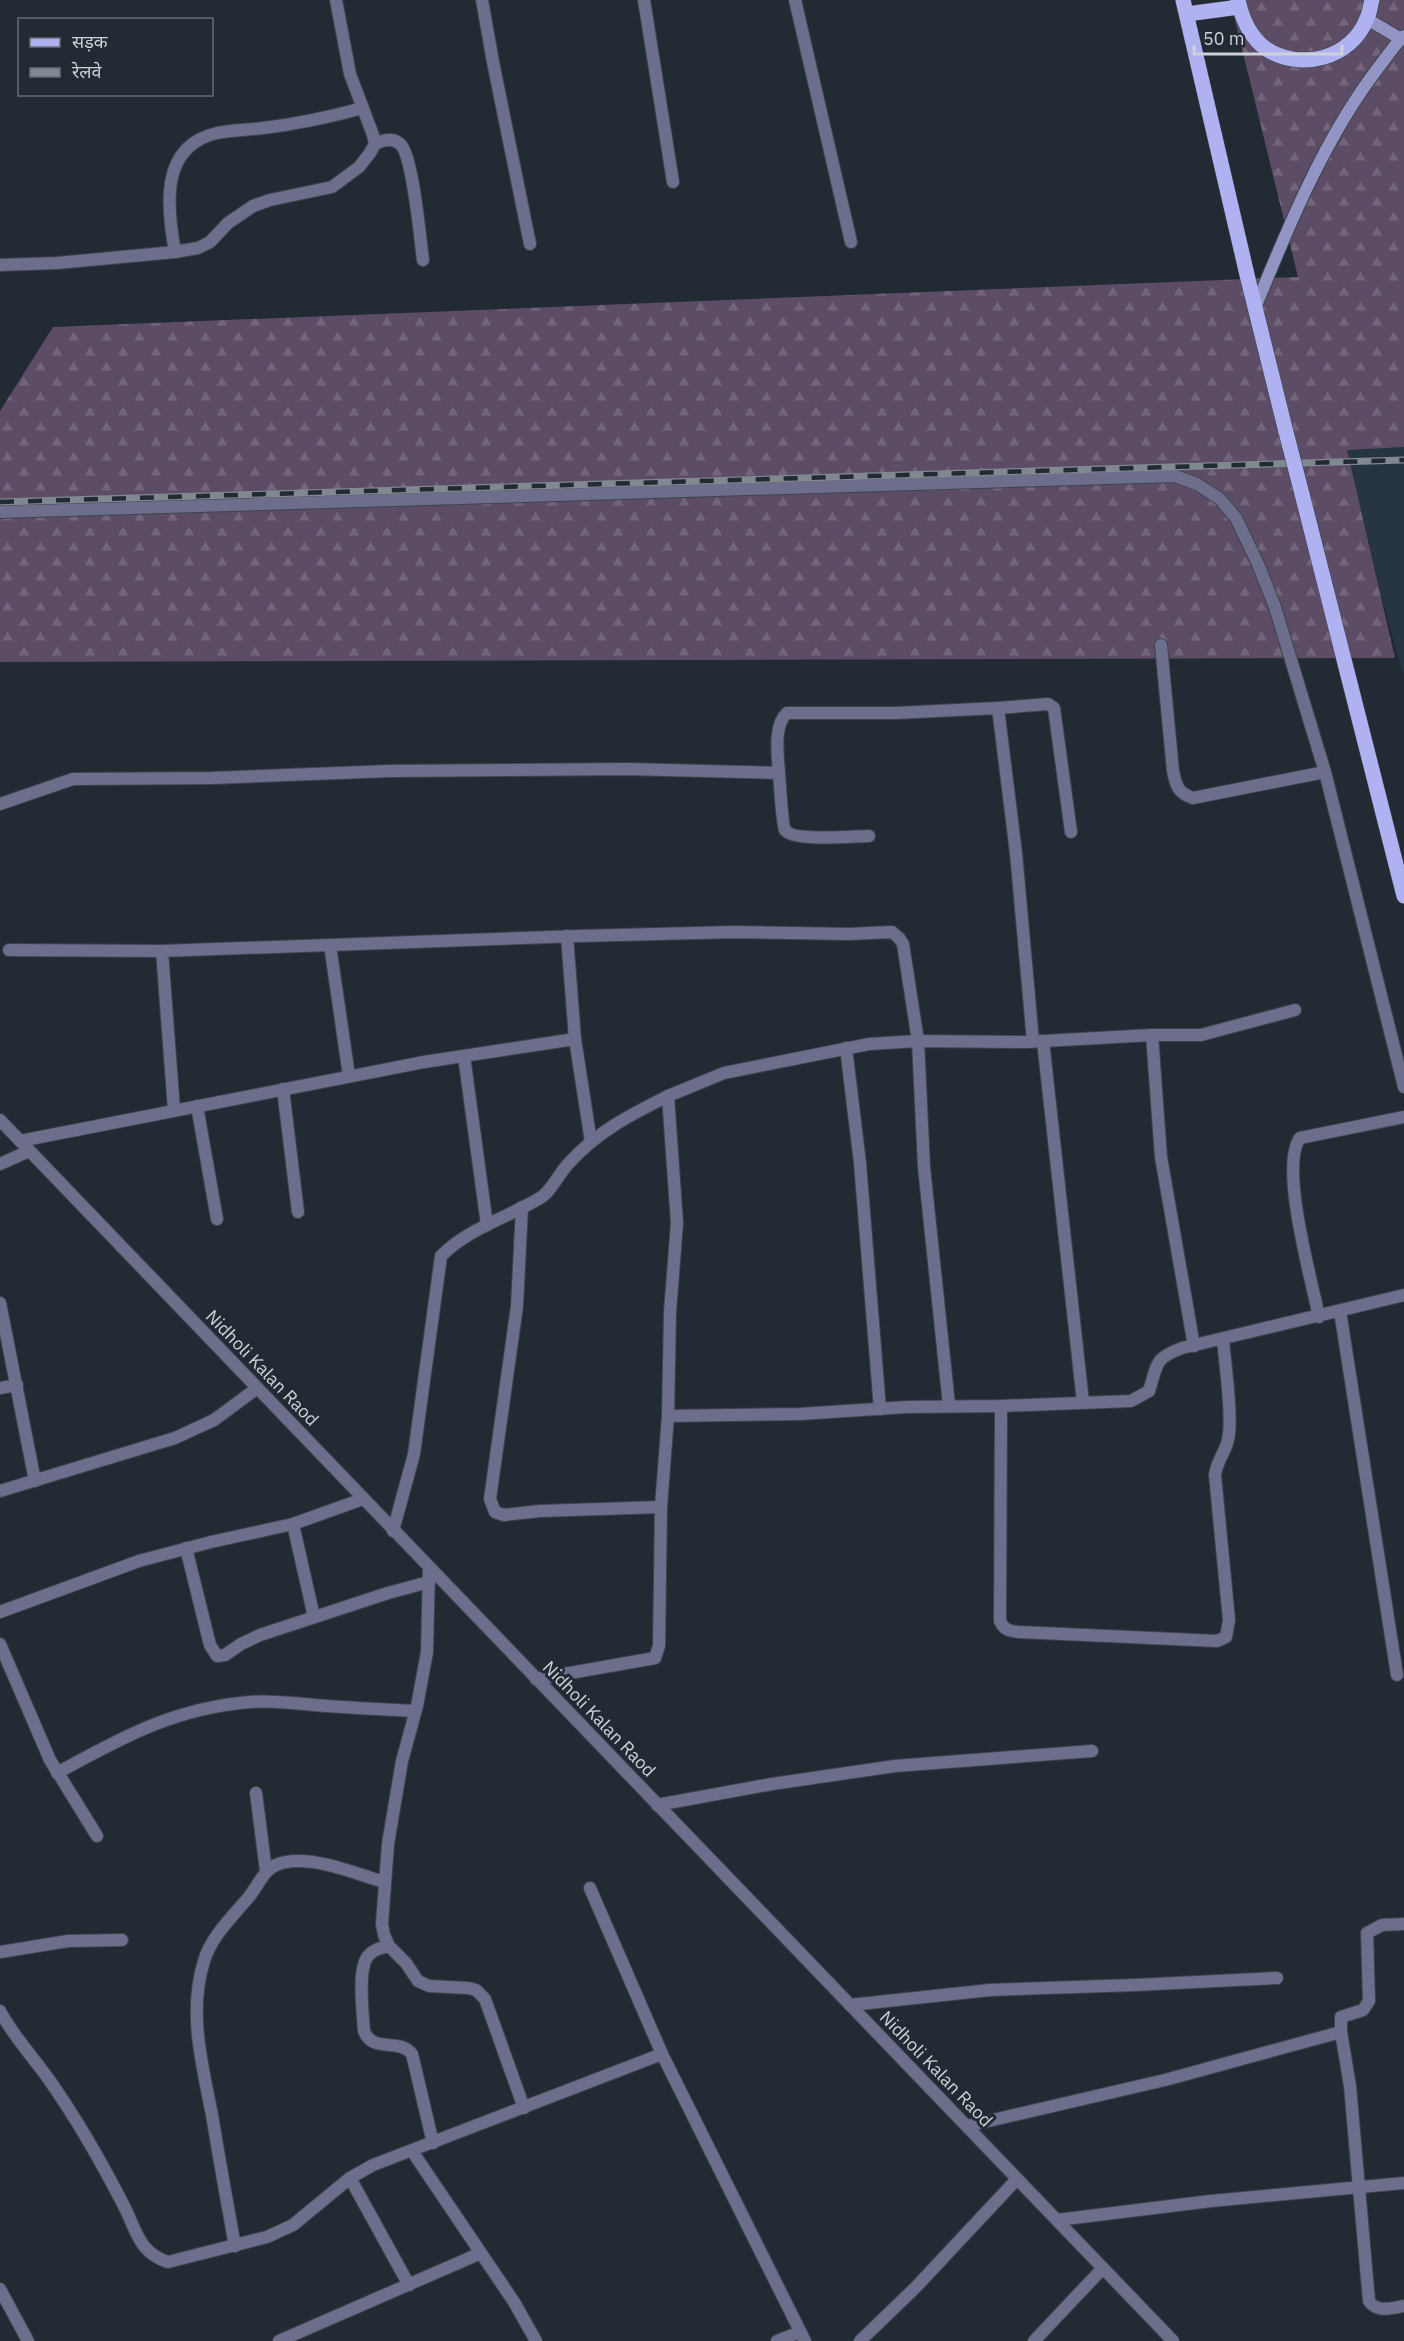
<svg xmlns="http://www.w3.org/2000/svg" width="1404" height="2341" font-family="'IBM Plex Sans','Noto Sans Devanagari',sans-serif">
<defs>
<pattern id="forest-firs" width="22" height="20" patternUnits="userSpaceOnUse" patternTransform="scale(1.5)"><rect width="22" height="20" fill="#5c4c65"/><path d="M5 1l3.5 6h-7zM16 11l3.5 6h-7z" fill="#72657a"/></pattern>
</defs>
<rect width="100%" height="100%" fill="#222a34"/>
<polygon fill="#273442" points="1404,412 1404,677 1331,415"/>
<polygon fill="url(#forest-firs)" points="1230,0 1404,0 1404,447 1347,450 1395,658 0,662 0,411 53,327 1298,277"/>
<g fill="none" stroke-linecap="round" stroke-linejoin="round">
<g stroke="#3d454e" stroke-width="14">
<g id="minor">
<path d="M336 0 350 74 373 135 375 144 370 153 359 167 332 187 270 200 253 206 228 223 210 242 198 248 175 252C167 208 159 146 217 133 232 130 248 130 263 128 297 124 330 117 363 108"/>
<polyline points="482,0 493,62 530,244"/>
<polyline points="644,0 673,182"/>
<polyline points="795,0 851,242"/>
<path d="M375 144C383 140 394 137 401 145 413 158 420 238 423 260"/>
<polyline points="0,265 57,263 175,252"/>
<polyline points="0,512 1175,476 1197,484 1220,499 1236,518 1258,564 1275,607 1325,772 1404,1087"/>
<path d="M1161 645 1173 771C1176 786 1178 793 1193 798L1325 772"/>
<polyline points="998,708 1048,704 1054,708 1071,832"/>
<path d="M779 773C780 783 782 825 785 830 793 842 854 836 869 836"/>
<path d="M0 804 73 779 212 778 390 771 627 769 779 773C778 757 773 725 787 713H896L998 708 1016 853 1033 1041"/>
<polyline points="567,936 575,1039"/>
<polyline points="330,945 349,1076"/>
<polyline points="9,950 162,951"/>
<polyline points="1152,1035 1161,1157 1194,1346"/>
<polyline points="1043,1041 1083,1402"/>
<polyline points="846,1048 860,1163 880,1409"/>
<polyline points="464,1056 487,1225"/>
<polyline points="283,1089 298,1212"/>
<polyline points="197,1106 217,1219"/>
<polyline points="174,1110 162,951 579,936 735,932 849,934 892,932 899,938 903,944 918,1041 924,1167 949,1405"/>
<polyline points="20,1141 424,1062 575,1039 591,1142"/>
<polyline points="0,1164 29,1151"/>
<polyline points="522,1207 517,1306 490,1499 495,1512 504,1515 540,1511 661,1507"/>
<polyline points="0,1303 35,1481"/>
<polyline points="1340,1311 1397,1675"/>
<path d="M1319 1317C1312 1281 1279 1166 1300 1138L1404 1117"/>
<polyline points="0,1388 17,1385"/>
<path d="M1001 1406 1000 1621C1004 1630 1009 1631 1019 1632L1217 1641 1226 1637 1229 1620 1215 1475C1217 1460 1225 1453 1228 1440 1233 1418 1225 1364 1223 1339"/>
<polyline points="668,1416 670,1312 677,1223 668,1096 724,1073 869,1044 918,1041 1026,1042 1152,1035 1201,1035 1295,1010"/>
<polyline points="0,1491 175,1438 214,1420 256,1389"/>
<polyline points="293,1524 314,1617"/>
<path d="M393 1531 414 1454 441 1256C469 1228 507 1218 540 1198 550 1193 560 1172 569 1163 598 1131 630 1115 668 1096"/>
<polyline points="186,1548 210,1645 217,1656 225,1655 241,1644 260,1635 388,1593 429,1582"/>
<polyline points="429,1568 427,1652 417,1706 402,1761 388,1844 382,1924 384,1935 389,1946 406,1963 418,1981 429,1986 468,1988 476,1990 485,1999 524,2108"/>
<polyline points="0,1612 139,1561 211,1542 293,1524 363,1499"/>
<polyline points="0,1644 50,1760 97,1836"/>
<path d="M536 1679 655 1658 659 1646 661 1507 668 1416 800 1414 907 1407 1001 1406 1131 1401 1149 1391C1158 1364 1153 1359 1182 1348L1404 1295"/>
<path d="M57 1773C121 1738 174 1708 250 1702 271 1700 293 1703 314 1705 348 1708 381 1709 415 1711"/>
<polyline points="256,1793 266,1871"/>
<polyline points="657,1805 772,1784 895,1766 1092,1751"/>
<polyline points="590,1888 662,2054 805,2341"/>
<path d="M389 1946C381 1948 374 1949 368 1956 357 1969 363 2014 364 2031 373 2054 398 2037 412 2054L433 2143"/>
<polyline points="0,1952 68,1941 122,1940"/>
<polyline points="850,2005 990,1990 1135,1985 1277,1978"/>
<path d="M0 2011C13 2036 34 2058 50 2081 78 2121 103 2165 125 2208 137 2233 140 2253 168 2262L267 2237 293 2225 350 2178 373 2165 662 2054"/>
<path d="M1341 2032 1350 2086 1369 2301C1377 2313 1391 2308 1404 2306"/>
<polyline points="967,2126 1165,2080 1341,2032 1341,2017 1363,2010 1369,2001 1367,1933 1382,1925 1404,1924"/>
<polyline points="412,2151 514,2302 536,2341"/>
<polyline points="350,2178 409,2285"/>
<polyline points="1057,2220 1211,2201 1404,2183"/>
<path d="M235 2246C227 2202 219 2158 212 2115 202 2064 188 2012 204 1961 211 1937 232 1917 248 1898 261 1883 263 1866 286 1862 317 1857 354 1873 384 1882"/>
<polyline points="0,2289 28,2341"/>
<polyline points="279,2341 481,2253"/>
<polyline points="777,2341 800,2332"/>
<polyline points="860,2341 915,2288 1017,2179"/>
<polyline points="1034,2341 1103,2268"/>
</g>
</g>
<g stroke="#3d454e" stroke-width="14">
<polyline id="tertiary" points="0,1120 1173,2341"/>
</g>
<g stroke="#3d454e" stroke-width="14">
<g id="secondary">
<polyline points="1367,19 1401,39"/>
<path d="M1255 308C1288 227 1325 137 1378 68 1386 58 1394 45 1404 36"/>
</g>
</g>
<g stroke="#3d454e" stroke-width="16">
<g id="primary">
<polyline points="1183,0 1248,279 1286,432"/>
<path d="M1238 0C1242 18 1249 36 1265 48 1299 72 1352 59 1367 18 1370 13 1370 6 1372 0"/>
<polyline points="1187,14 1239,7"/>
<polyline points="1302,494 1404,896"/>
</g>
</g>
<use href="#minor" stroke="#6c6e8c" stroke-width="12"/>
<use href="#tertiary" stroke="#6c6e8c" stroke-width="12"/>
<use href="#secondary" stroke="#9294c4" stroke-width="12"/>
<use href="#primary" stroke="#afb1f0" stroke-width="15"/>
<g stroke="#818890" stroke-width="7">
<polyline id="rail" points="0,502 1404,460"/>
</g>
<use href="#rail" stroke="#222a34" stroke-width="4.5" stroke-dasharray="14" stroke-linecap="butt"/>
<g stroke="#3d454e" stroke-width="16" stroke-linecap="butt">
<polyline id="primary-bridge" points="1286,432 1302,494"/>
</g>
<use href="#primary-bridge" stroke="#afb1f0" stroke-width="15"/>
</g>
<g text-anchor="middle" stroke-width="6" stroke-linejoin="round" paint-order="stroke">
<g font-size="18" fill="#ccd2d8" stroke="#222a34">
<text transform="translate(262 1368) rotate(46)" y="6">Nidholi Kalan Raod</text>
<text transform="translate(599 1719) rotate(46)" y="6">Nidholi Kalan Raod</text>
<text transform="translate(936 2069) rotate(46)" y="6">Nidholi Kalan Raod</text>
</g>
</g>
<rect x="18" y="18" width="195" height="78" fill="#222a34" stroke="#666d76" stroke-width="1.5"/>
<rect x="30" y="38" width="30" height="9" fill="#afb1f0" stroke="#666d76" stroke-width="1.5"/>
<text x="72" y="48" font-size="18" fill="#ccd2d8">सड़क</text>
<rect x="30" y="68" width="30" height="9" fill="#818890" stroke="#666d76" stroke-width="1.5"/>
<text x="72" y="78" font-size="18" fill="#ccd2d8">रेलवे</text>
<path d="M1194 45v9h148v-9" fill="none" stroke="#ccd2d8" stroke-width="3"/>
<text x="1203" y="45" font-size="18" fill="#ccd2d8" stroke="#222a34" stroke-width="4.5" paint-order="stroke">50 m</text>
</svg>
